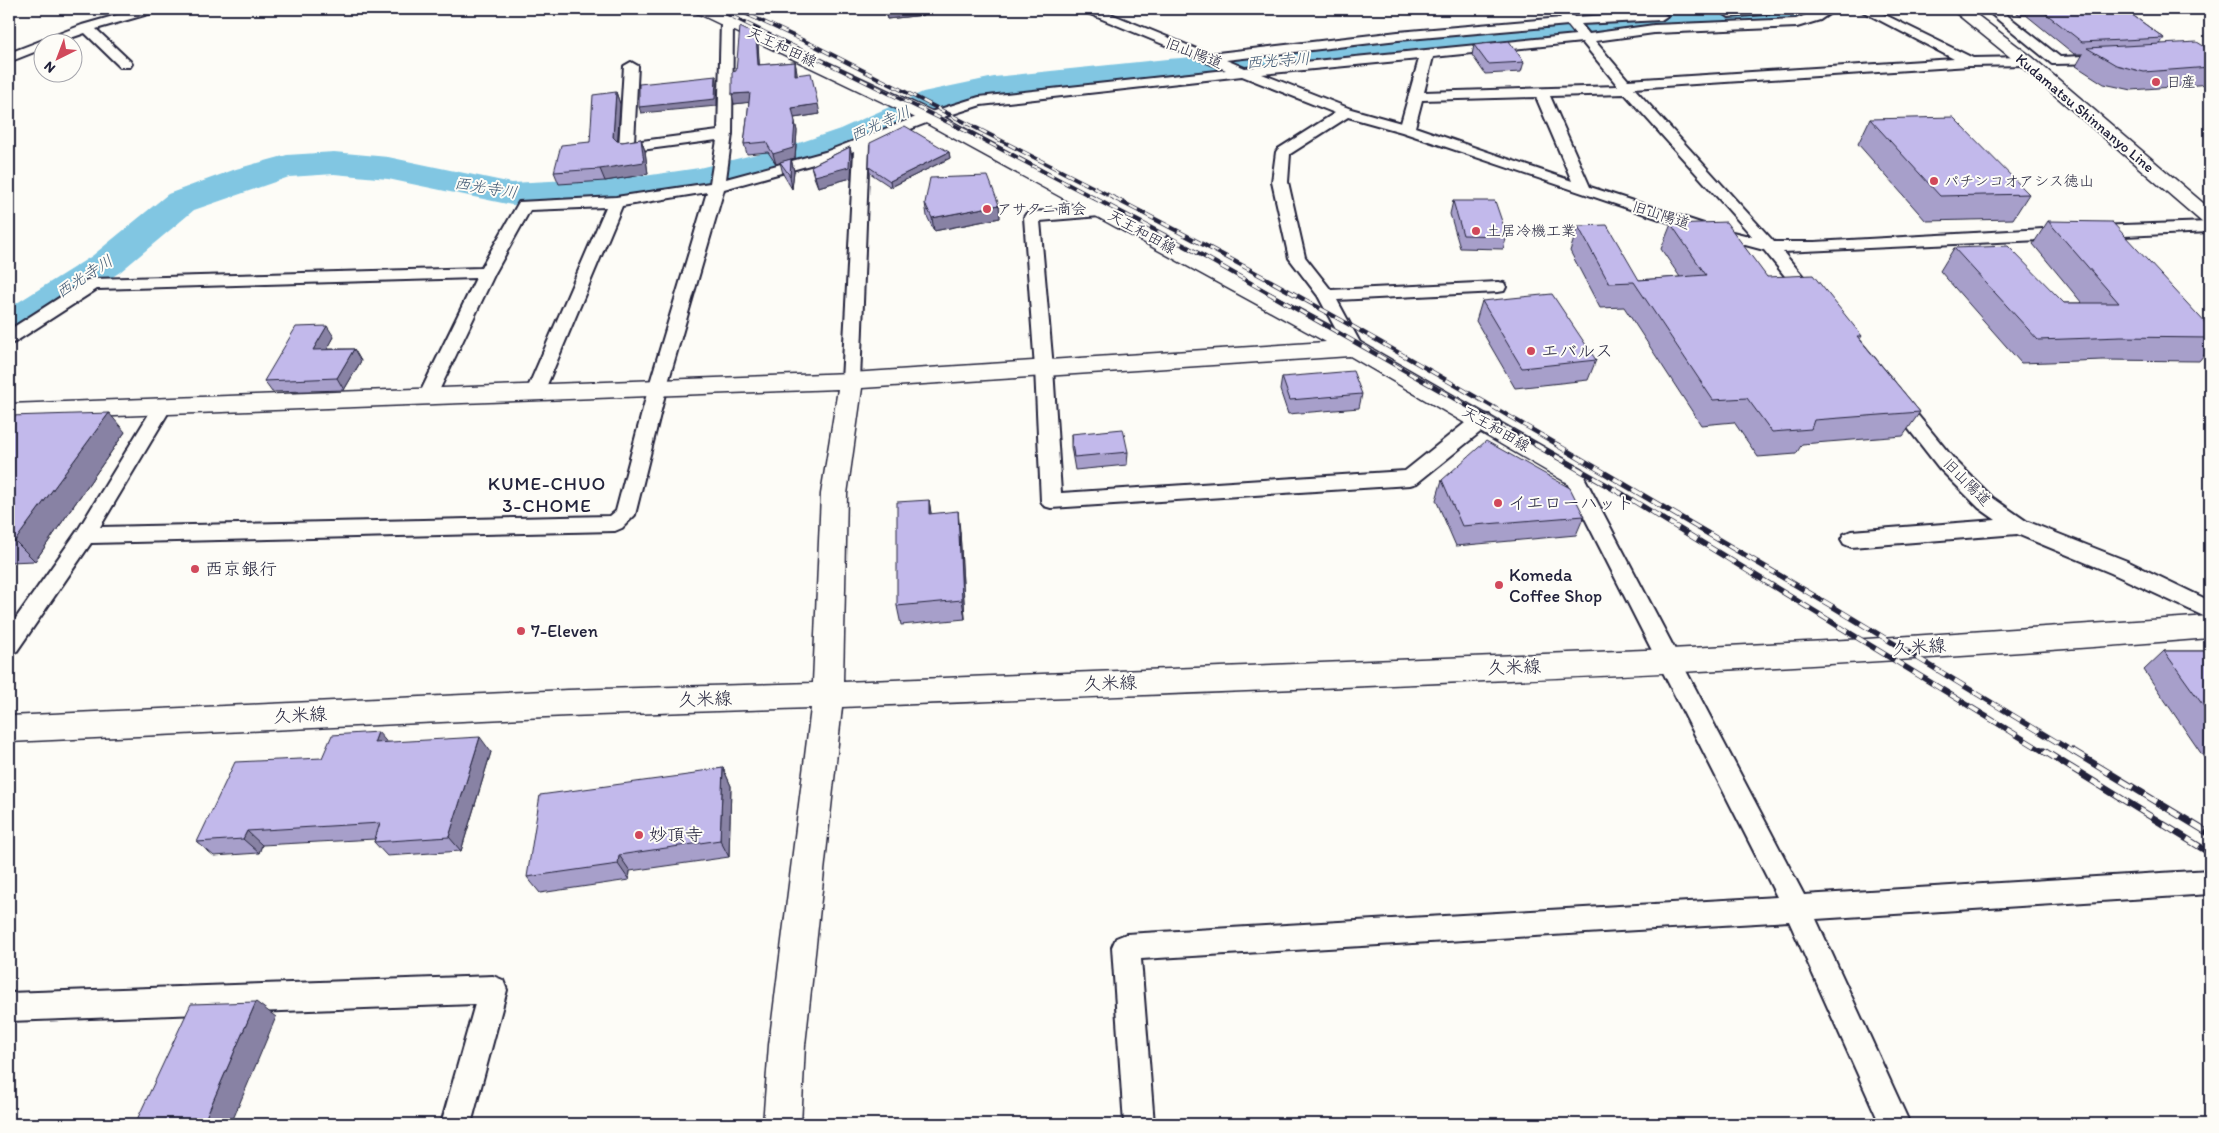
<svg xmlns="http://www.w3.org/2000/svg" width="2219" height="1133" font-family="Itim,'Klee One',sans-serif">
<rect width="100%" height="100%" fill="#fdfcf7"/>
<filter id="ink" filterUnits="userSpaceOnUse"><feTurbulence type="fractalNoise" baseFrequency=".02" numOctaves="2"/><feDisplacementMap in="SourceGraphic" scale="10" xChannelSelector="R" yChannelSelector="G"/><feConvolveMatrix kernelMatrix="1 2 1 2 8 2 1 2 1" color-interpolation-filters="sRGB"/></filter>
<g filter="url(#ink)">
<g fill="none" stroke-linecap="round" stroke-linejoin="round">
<polygon fill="#81c6e2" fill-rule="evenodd" points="1772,9 1813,9 1809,15 1776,27 1637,32 1346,64 1167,79 994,97 945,107 864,143 817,159 699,190 644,198 512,205 388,179 334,174 289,177 194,210 120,272 41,324 24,333 9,337 9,308 92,256 168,194 236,169 287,155 334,152 388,157 512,183 644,176 699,168 793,145 840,129 923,92 994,77 1167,59 1346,46 1637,14"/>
<g stroke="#22223b" stroke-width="4">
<g id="street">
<polygon points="138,9 157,9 155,12 96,29 130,61 132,64 130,67 120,67 85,33 59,42 42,42 42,49 9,62 9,53 82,25"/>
<path d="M709 9H722L733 21 732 134 726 179 825 152 924 114 979 97 1226 70 1085 12 1083 9H1099L1209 54 1398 32 1561 18 1555 9H1568L1574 17 1661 12 1667 16 1661 20 1581 24 1589 34 1654 25 1796 19 1821 9H1836L1820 20 1797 27 1654 33 1595 41 1628 80 1954 59 1858 9H1873L1973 58 2026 57 2033 61 2026 65 1969 66 1634 88 1774 242H1815L2095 226 2210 222V232L1783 252 1820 297 1817 301H1805L1764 250 1704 234 1402 132 1348 117 1290 154 1288 182 1305 257 1331 290 1498 282 1504 283 1506 287 1504 291 1498 292 1337 300 1363 348 1360 352 1354 354 1348 352 1318 296 1289 258 1272 182 1276 152 1278 149 1335 113 1242 76 981 105 934 120 869 145 860 381 858 385 851 387 844 385 842 381 854 151 835 158 724 189 667 386 635 515 622 528 615 531 91 543 17 651 9 654V628L78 530 155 404 162 402 169 404 171 408 100 527 610 516 616 511 649 386 707 192 622 206 544 392 542 396 535 398 528 396 526 392 606 207 530 210 495 273 437 395 435 399 428 401 421 399 419 395 476 278 97 289 15 342 9 344V330L87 280 93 279 481 268 519 202 616 197 710 183 717 140 626 152 621 151 619 148 624 66 631 62 638 66 634 142 718 131 721 22ZM1568 25 1576 35 1245 68 1226 60 1398 40ZM1582 42 1618 86 1424 92 1433 57ZM1419 59 1401 123 1351 109 1262 74ZM1625 94 1753 237 1716 228 1590 187 1550 96ZM1536 97 1572 181 1415 127 1422 100Z"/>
<polygon points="1734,9 1780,9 1774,13 1729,17 1723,13 1724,10"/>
<polygon points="1985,9 1999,9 2060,57 2108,55 2115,59 2108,63 2052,64"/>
<polygon points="1106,207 1112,209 1114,212 1112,215 1040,221 1053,368 1061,493 1405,471 1475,415 1482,414 1489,415 1492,420 1489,425 1417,483 1410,485 1051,508 1044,506 1041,501 1035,368 1024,217 1026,214 1032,212"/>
<polygon points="1895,394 1902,396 1953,458 1993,498 2026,521 2127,561 2210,601 2210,619 2111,573 2017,534 1851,547 1844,544 1841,539 1844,534 1851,531 1996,520 1979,508 1939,468 1886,400 1888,396"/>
<polygon points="1573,468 1580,470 1583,475 1804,895 2210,870 2210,894 1816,919 1910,1124 1880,1124 1789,921 1141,959 1154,1124 1124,1124 1112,947 1116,938 1126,934 1777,897 1563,475 1566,470"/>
<polygon points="493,976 503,980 507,990 471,1124 441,1124 475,1004 9,1021 9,993"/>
</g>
</g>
<g stroke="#22223b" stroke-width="3">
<g id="secondary">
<path d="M693 9H714L936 113 1362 343 1582 469 1586 475 1582 481 1573 484 1564 481 1350 356 862 388 847 494 843 682 1670 649 1866 639 2210 616V638C1755 675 1298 688 842 707L805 1045 801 1124H763L769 1045 811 708 568 716 9 742V716L568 690 813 683 821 494 838 389 9 420V404L851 373 1326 342 922 121 695 12Z"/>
<polygon points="1951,9 1969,9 2032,57 2210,209 2210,225 2203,223 2020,65"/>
</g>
</g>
<use href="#street" fill="#fdfcf7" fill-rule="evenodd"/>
<use href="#secondary" fill="#fdfcf7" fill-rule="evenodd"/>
<g stroke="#22223b" stroke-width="4">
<g id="rail-far3">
<polyline points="717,9 972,134 1096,199"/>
<polyline points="736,9 813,45 1116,199"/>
</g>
</g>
<g stroke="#22223b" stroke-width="4.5">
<g id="rail-far2">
<polyline points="1094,198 1189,248 1538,446"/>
<path d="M1114 198C1265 275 1413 360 1560 446"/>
</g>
</g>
<g stroke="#22223b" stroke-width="5.5">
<g id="rail-far1">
<polyline points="1536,445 1624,495 2046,753"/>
<polyline points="1557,445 1835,608 2075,753"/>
</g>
</g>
<g stroke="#22223b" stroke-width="7">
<g id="rail">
<polyline points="2044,751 2210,853"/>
<polyline points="2073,751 2210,834"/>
</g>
</g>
<use href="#rail-far3" stroke="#fdfcf7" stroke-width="2.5" stroke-dasharray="8" stroke-linecap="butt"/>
<use href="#rail-far2" stroke="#fdfcf7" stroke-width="3" stroke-dasharray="9" stroke-linecap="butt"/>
<use href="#rail-far1" stroke="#fdfcf7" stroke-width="4" stroke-dasharray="11" stroke-linecap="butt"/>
<use href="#rail" stroke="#fdfcf7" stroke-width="5" stroke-dasharray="14" stroke-linecap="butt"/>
</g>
<g fill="#a79fca" stroke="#22223b">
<polygon points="883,9 923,9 924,15 887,19"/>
<polygon points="2011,9 2124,9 2164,38 2160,44 2210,50 2210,84 2132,90 2104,84 2076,66 2083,54 2074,54 2026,15 2020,15"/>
<polygon points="756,35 758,44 759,65 795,62 797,74 820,114 794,118 797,131 795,158 791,159 794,171 792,189 783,174 780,162 776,164 768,152 747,154 744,144 749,102 734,104 732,94 736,71"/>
<polygon points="1474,45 1524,62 1521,72 1485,74 1472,55"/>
<polygon points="616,92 620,104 618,141 622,142 641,139 645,151 648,174 605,181 559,184 554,172 590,142"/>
<polygon points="1870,119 2029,194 2013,219 1926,221 1858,144"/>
<polygon points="850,147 852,158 851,178 818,187 814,177 811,166"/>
<polygon points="949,152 950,158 891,187 870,173 869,167"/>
<polygon points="1453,201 1507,236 1503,249 1460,248 1450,214"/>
<polygon points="925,203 999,205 1000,218 934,231 927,216"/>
<polygon points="2048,221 2210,328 2210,348 2199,361 2103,360 2021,363 1940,271 1954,248 2064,303 2082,303 2033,244"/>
<polygon points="1671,224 1767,277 1862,336 1860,339 1920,412 1903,436 1802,444 1796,454 1758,457 1734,422 1701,425 1624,307 1600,308 1570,251 1578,226 1639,280 1680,277 1661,249"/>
<polygon points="1482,301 1596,360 1588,380 1515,388 1476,321"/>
<polygon points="334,337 327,349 354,349 361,361 344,390 272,392 264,381"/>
<polygon points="1282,377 1362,394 1359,408 1288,414 1280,390"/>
<polygon points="9,416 125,432 35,561 9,562"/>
<polygon points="1071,434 1128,452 1127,465 1075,470 1071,447"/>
<polygon points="1442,480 1584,516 1576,535 1456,546 1436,500"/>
<polygon points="929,500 931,514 960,531 965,619 901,625 897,606"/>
<polygon points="2164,651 2210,651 2210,762 2207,762 2144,670"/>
<polygon points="386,742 491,752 461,851 387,856 374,842 375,839 262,845 259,853 214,856 197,842 322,758"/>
<polygon points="723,768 731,786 729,857 630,871 629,880 540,893 527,877 695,774"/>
</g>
<g fill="#8882a4" stroke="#22223b">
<polygon points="885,9 923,9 924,15 887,19"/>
<polygon points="756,35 758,44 760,74 758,65"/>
<polygon points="795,62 797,72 797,84 795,75"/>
<polygon points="716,76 717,82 717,106 641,113 639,107"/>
<polygon points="616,92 620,104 617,149 613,137"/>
<polygon points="750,93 752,102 734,104 732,94"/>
<polygon points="818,104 820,114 794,118 797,131 795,158 791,159 794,171 792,189 790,176 791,159 776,164 773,154 792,108"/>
<polygon points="641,139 645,151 648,174 605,181 600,169"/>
<polygon points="850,147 852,158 851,178 818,187 815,176"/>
<polygon points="949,152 950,158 891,187 890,181"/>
<polygon points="999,205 1000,218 934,231 932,218"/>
<polygon points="327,326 334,337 321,361 313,350"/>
<polygon points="354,349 361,361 344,390 337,378"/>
<polygon points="109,413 125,432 35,561 15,541"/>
<polygon points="929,500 932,519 929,514"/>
<polygon points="958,511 960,531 965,619 962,600"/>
<polygon points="378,732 391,747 374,743"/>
<polygon points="480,737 491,752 461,851 449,837"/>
<polygon points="723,768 731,786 729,857 720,840"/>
<polygon points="247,831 262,845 259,853 243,839"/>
<polygon points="619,855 630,871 629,880 618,864"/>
<polygon points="256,1002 276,1017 231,1124 203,1124"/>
</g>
<g fill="#c2b9eb" stroke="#22223b">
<polygon points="2040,9 2124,9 2164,38 2082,42"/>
<polygon points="740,27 756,35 758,65 795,62 795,75 811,73 818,104 792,108 795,122 793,148 773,154 766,142 744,144 750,93 732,94 732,72 736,71"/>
<polygon points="1509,41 1524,62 1488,64 1474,45"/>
<polygon points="2197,42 2210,50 2210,67 2144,72 2116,65 2087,48"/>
<polygon points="716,76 715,99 639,107 639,84"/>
<polygon points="616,92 613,137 617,141 622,142 641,139 644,162 600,169 554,172 561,145 590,142 593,95"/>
<polygon points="1953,117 2029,194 1940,196 1870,119"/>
<polygon points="905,126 949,152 890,181 869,167 870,143"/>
<polygon points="850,147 849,167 815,176 811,166"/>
<polygon points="791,159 790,176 780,162"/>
<polygon points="988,176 999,205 932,218 925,203 930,178"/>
<polygon points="1453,201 1495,201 1507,236 1463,235"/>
<polygon points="2048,221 2112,222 2210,328 2210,338 2121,337 2038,340 1954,248 2008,246 2064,303 2119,303"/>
<polygon points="1726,222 1767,277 1813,275 1862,336 1857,336 1920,412 1814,420 1811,429 1772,432 1747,398 1713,400 1634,282 1609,283 1578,226 1607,225 1639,280 1706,275 1671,224"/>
<polygon points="1552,294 1596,360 1522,368 1482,301"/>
<polygon points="327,326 313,350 354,349 337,378 264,381 296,327"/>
<polygon points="1353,371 1362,394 1290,400 1282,377"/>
<polygon points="109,413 15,541 9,542 9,416"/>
<polygon points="1123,429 1128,452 1074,457 1071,434"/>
<polygon points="1486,441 1570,488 1584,516 1462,526 1442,480"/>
<polygon points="929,500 929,514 958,511 962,600 897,606 897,502"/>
<polygon points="2164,651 2210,651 2210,715"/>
<polygon points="378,732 374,743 480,737 449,837 374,842 380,823 247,831 243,839 197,842 235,762 322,758 332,735"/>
<polygon points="723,768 720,840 619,855 618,864 527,877 540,795 695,774 695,772"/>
<polygon points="256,1002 203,1124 135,1124 191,1004"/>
</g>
</g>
<g fill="#d1495b" stroke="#fdfcf7" stroke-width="2">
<circle cx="2156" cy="82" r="5"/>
<circle cx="1934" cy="181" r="5"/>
<circle cx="987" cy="209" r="5"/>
<circle cx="1476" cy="231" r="5"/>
<circle cx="1531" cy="351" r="5"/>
<circle cx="1498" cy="503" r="5"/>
<circle cx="195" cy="569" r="5"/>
<circle cx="1499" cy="585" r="5"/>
<circle cx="521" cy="631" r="5"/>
<circle cx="639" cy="835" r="5"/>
</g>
<g text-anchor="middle" stroke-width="4" stroke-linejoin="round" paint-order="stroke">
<g font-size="15" fill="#22223b" stroke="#fdfcf7">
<text transform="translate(782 47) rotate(25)" y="5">天王和田線</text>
<text transform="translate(1194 53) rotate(21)" y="5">旧山陽道</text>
<text transform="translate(2085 113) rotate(40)" y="5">Kudamatsu Shinnanyo Line</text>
<text transform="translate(1661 215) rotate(18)" y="5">旧山陽道</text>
<text transform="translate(1142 232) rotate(29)" y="5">天王和田線</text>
<text transform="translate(1496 429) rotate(30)" y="5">天王和田線</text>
<text transform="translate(1967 482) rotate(45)" y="5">旧山陽道</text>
</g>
<g font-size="15" fill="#22223b" stroke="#fdfcf7" text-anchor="start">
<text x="2166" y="87">日産</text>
<text x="1944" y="186">パチンコオアシス徳山</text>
<text x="997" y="214">アサタニ商会</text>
<text x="1486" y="236">土居冷機工業</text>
</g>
<g font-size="16" font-style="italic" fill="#435b75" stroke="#fdfcf7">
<text transform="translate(1278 60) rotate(-4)" y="6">西光寺川</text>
<text transform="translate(880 123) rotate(-24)" y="6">西光寺川</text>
<text transform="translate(486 187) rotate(9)" y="6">西光寺川</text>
<text transform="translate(84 276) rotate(-33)" y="6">西光寺川</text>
</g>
<g font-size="18" fill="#22223b" stroke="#fdfcf7" text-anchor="start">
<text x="1541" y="357">エバルス</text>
<text x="1508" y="509">イエローハット</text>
<text x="205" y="575">西京銀行</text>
<text x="1509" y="581">Komeda<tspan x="1509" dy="21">Coffee Shop</tspan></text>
<text x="531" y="637">7-Eleven</text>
<text x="649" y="841">妙頂寺</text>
</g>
<g font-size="18" fill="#22223b" stroke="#fdfcf7">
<text transform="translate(1919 647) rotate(-4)" y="6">久米線</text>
<text transform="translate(1514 667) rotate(-2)" y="6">久米線</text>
<text transform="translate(1110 683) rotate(-2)" y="6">久米線</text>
<text transform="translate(705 699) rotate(-2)" y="6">久米線</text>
<text transform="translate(300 715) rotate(-3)" y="6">久米線</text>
</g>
<g font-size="19" letter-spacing="1" fill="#22223b" stroke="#fdfcf7">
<text x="547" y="490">KUME-CHUO<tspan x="547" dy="22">3-CHOME</tspan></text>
</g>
</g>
<rect width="2219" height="1133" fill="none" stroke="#fdfcf7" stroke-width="30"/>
<rect x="15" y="15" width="2189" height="1103" fill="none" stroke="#22223b" stroke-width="2" filter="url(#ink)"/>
<g transform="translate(58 58) rotate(222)"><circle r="24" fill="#fdfcf7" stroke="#a5a5ac"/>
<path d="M0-4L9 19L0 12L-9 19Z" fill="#d1495b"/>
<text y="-8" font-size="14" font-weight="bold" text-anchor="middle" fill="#22223b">N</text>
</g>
</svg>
